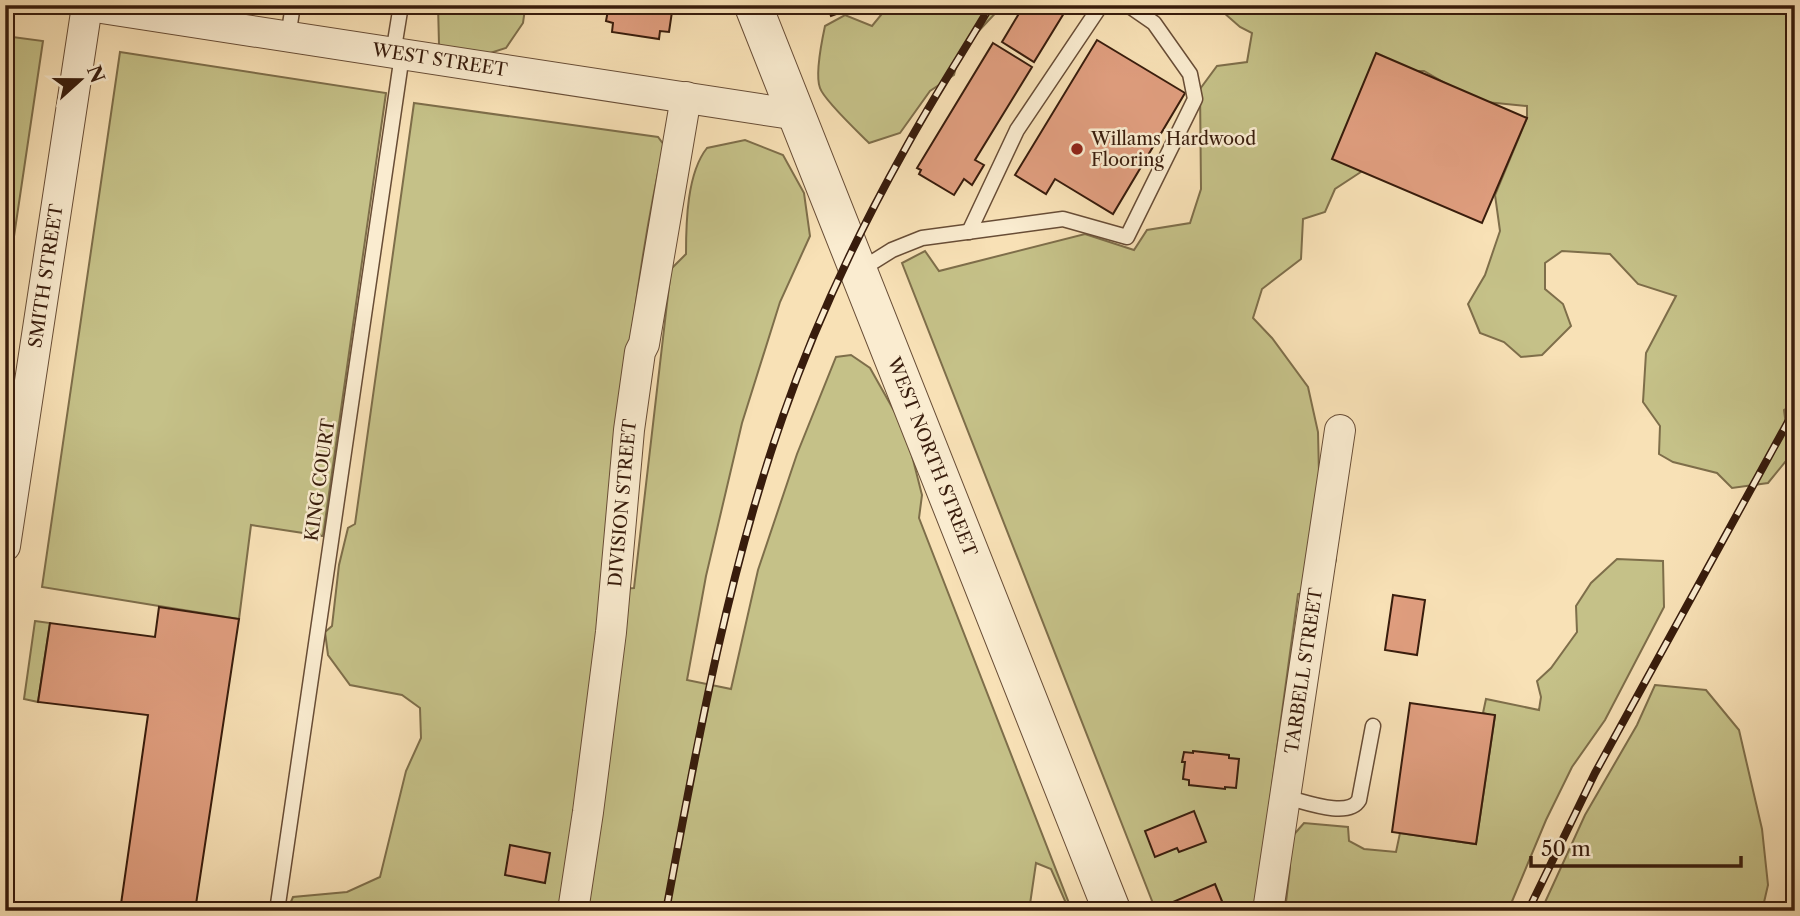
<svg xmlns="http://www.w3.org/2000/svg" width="1800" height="916" font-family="'Libre Caslon Text',serif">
<rect width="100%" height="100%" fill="#f8e1b6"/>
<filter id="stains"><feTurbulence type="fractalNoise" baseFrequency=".00286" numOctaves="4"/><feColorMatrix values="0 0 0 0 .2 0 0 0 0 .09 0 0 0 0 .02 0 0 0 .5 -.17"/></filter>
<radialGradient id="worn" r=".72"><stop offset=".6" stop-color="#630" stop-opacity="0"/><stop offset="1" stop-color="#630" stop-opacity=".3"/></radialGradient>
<g fill="#c5c188" stroke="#7e6e4a" stroke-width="2">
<polygon points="438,5 523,5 525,9 523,23 506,48 487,54 449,55 439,44"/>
<path d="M913 5H1003L960 51 954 75 930 91 900 133 869 143C858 132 824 100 820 88 815 75 822 40 825 26L845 15 872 26 885 10 909 14Z"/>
<polygon points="1215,5 1795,5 1795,404 1784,410 1790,456 1768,483 1732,488 1717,473 1673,462 1659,454 1660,426 1643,402 1646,353 1676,296 1638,284 1610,254 1562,251 1545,263 1545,289 1563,304 1571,326 1542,355 1521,357 1504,342 1480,333 1468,304 1485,275 1500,231 1495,195 1527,118 1527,106 1476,101 1424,71 1391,71 1367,168 1335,189 1325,212 1303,219 1301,259 1262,289 1253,318 1272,338 1308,387 1318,432 1319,474 1333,527 1336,560 1327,589 1298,594 1255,911 1156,911 902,263 925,251 939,271 1085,234 1134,250 1147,230 1190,223 1201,189 1200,89 1217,66 1247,62 1252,33 1240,27"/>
<polygon points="5,36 43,41 5,297"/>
<polygon points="120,52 386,93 323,536 251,525 239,619 42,587"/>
<path d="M414 103 658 137 664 145C631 291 620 441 604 590L634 588 671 269 686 254C686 222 687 173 707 148L745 140 783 155 804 193 810 236 780 302 742 423 706 576 687 680 731 689 758 570 797 454 836 357 851 355 870 368 906 432 922 495 919 518 1072 911 1069 910 1051 869 1036 863 1029 911H287L293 897 347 892 380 877 406 771 421 738 420 708 402 695 350 685 328 655 325 632 332 626 339 565 348 528 355 524Z"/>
<polygon points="1617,559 1663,561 1664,607 1605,720 1572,767 1546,820 1508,911 1285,911 1290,868 1290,839 1304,823 1348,827 1349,841 1364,849 1396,852 1400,833 1476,844 1495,716 1483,713 1486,699 1539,710 1541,697 1537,681 1551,668 1577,632 1576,606 1591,583"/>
<polygon points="35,621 50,623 38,702 24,699"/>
<polygon points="1655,685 1706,690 1739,730 1762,829 1768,885 1762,911 1541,911 1585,815 1637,725"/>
</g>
<g fill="#e09e7f" stroke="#381c0c" stroke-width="2">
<polygon points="554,5 583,5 582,13 553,8"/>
<polygon points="609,5 673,5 669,32 660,31 659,39 612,32 613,23 606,21"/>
<polygon points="827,5 861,5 831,16"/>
<polygon points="1024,5 1069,5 1034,62 1002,42"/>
<polygon points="1097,40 1185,93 1113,214 1055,179 1046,194 1015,175"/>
<polygon points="993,43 1032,67 975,160 984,165 972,185 964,179 954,195 919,174 921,170 917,168"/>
<polygon points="1376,53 1527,118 1482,223 1332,159"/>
<polygon points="1393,595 1425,600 1417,655 1385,650"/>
<polygon points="159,607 239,619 195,911 120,911 148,715 38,702 50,623 155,637"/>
<polygon points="1410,703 1495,715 1476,844 1392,832"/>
<polygon points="1193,751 1229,755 1229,758 1239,759 1236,788 1225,787 1225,789 1189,785 1189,780 1183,779 1185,762 1182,762 1184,752 1193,753"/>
<polygon points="1194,811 1206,842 1179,852 1177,848 1155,857 1145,831"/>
<polygon points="510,845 550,853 545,883 505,875"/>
<polygon points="1215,884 1226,911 1155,911 1154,910"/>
</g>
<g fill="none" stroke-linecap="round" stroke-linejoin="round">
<g stroke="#684d36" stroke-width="17">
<g id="service">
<polyline points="288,37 293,5"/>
<polyline points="393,54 401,5"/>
<polyline points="969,232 1017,130 1101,5"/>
<polyline points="860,270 892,250 922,238 1063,219 1127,237 1195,99 1190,74 1154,23 1128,5"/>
<path d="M1285 797C1303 801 1348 819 1359 800L1373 726"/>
<polyline points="277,911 402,55"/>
</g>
</g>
<g stroke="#684d36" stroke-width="32">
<g id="minor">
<path id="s1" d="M82 5 798 115"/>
<path id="s2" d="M5 546 87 6"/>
<path id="s3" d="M573 911 588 812 611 632 629 430 640 352 644 344 686 97"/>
<path id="s4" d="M1268 911 1340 430"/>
</g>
</g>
<g stroke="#684d36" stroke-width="39">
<g id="tertiary">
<path id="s5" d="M753 5 1112 911"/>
</g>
</g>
<use href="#service" stroke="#faecd0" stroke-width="14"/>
<use href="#minor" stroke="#faecd0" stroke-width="30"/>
<use href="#tertiary" stroke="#faecd0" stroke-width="37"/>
<g stroke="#381c0c" stroke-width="8">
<g id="rail">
<path d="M666 911C697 744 727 576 783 416 815 324 857 235 904 151 931 101 962 54 991 5"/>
<polyline points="1528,911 1595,773 1795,409"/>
</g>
</g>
<use href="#rail" stroke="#faecd0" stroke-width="5" stroke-dasharray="16" stroke-linecap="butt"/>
</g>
<circle fill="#8f2418" stroke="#faecd0" stroke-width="2.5" cx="1077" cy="149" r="7"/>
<g text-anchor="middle" stroke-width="5" stroke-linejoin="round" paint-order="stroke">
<g font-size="18" fill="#381c0c" stroke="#faecd0">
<text dy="6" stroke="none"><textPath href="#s1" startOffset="362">WEST STREET</textPath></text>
<text dy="6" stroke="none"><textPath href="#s2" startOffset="273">SMITH STREET</textPath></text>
<text dy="6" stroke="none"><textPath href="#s5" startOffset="486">WEST NORTH STREET</textPath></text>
<text transform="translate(320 480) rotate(-82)" y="6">KING COURT</text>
<text dy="6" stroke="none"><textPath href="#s3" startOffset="411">DIVISION STREET</textPath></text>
<text dy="6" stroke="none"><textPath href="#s4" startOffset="243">TARBELL STREET</textPath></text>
</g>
<g font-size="18" fill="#381c0c" stroke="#faecd0" text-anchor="start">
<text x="1091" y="145">Willams Hardwood<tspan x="1091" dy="21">Flooring</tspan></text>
</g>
</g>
<rect width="1800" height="916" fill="none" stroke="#f8e1b6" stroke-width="28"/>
<rect x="7" y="7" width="1786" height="902" fill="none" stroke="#381c0c" stroke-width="3.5"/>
<rect x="14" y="14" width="1772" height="888" fill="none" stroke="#381c0c" stroke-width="2"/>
<g transform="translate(80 80) rotate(69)" stroke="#faecd0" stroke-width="5" paint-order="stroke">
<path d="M0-5L12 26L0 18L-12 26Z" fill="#381c0c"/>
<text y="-10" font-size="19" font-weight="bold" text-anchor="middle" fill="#381c0c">N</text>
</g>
<path d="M1531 856v10h210v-10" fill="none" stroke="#381c0c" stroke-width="3.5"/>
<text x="1541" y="856" font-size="21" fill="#381c0c" stroke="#faecd0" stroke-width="5" paint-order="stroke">50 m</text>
<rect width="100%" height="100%" filter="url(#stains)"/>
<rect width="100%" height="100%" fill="url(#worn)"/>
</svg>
